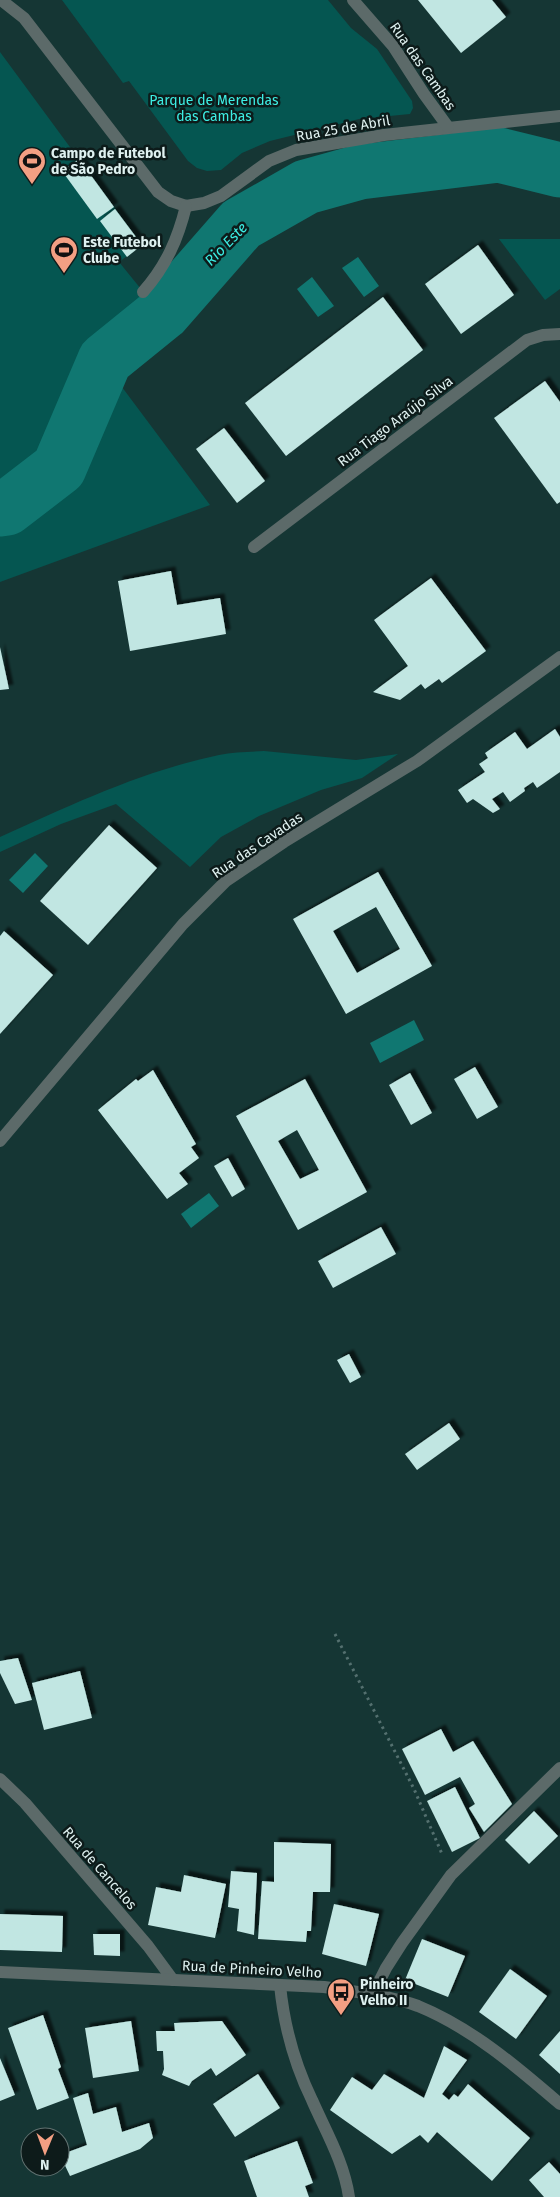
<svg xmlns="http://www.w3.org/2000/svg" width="560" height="2197" font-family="'Fira Sans',sans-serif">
<defs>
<filter id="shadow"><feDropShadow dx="4.5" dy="-4.5" stdDeviation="1" flood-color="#0009"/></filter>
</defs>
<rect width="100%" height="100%" fill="#153634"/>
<g fill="#055651">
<polygon points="62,0 328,0 351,28 377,49 412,101 413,108 410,114 359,119 270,141 242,153 221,170 207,171 197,168 188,161 129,81 123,83"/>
<polygon points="0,52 142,245 119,262 154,305 98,356 47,461 0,494"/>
<polygon points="499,239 560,239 560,289 545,300"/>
<polygon points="110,371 210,505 0,582 0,519 4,519 66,474"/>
<path d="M264 751 356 760 398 754 362 778 321 790 259 816 221 837 190 867 116 804 61 824 0 852V837C71 805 142 771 219 755 233 752 249 752 264 751Z"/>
</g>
<g fill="#107771">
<polygon points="358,257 379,286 364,297 342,268"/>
<polygon points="312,277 334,306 318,317 297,289"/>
<polygon points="35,853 48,866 23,893 9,880"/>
<polygon points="414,1020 424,1040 380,1063 370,1043"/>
<polygon points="209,1193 219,1206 191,1228 181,1214"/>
</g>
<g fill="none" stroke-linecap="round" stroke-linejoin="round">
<polyline stroke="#107771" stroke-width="55" points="0,509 7,508 59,468 105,360 163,313 241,224 306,187 360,172 499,155 560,170"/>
</g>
<g fill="#c1e6e2" fill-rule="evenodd" filter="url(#shadow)">
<polygon points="418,0 492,0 506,17 461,53"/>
<polygon points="79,159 114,207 97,219 62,171"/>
<polygon points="115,209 142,245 127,257 100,221"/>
<polygon points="478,245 514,295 461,334 425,284"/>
<polygon points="383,297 423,350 286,456 245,403"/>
<polygon points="545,381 560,402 560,502 557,504 494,418"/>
<polygon points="224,428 265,481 237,503 196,449"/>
<polygon points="171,571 177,605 220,598 226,634 130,651 118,581"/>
<polygon points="431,578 486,651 442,683 439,679 425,689 421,684 400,700 373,692 408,666 374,620"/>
<polygon points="0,647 9,689 0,690"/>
<polygon points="555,729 560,737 560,772 537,788 533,782 524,788 525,791 510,802 503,792 492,799 500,809 493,813 473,799 467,803 458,790 485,772 479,764 488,758 485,753 515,732 527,749"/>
<polygon points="109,825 157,868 88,945 40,901"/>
<path d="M378 872 432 966 346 1014 293 919ZM376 907 400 949 357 973 333 931Z"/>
<polygon points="4,931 53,975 0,1034 0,936"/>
<polygon points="475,1067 498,1107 477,1119 454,1079"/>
<polygon points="153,1070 196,1144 191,1147 199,1158 179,1173 188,1184 167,1199 98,1110 136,1079 138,1081"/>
<polygon points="410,1073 432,1113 411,1125 389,1085"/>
<path d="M305 1079 367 1192 298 1230 236 1116ZM297 1130 319 1170 300 1179 278 1141Z"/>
<polygon points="228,1158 245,1189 232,1197 214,1166"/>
<polygon points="381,1227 396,1254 333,1288 318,1261"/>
<polygon points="349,1354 361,1377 350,1383 337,1360"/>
<polygon points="449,1423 460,1439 417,1470 405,1454"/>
<polygon points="18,1658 32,1700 15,1704 0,1673 0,1661"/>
<polygon points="80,1671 92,1718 44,1730 32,1683"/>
<polygon points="441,1729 453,1752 473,1741 512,1804 484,1832 469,1808 475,1804 460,1777 425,1795 402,1749"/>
<polygon points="455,1787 480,1838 452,1852 427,1801"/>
<polygon points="534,1811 558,1836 529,1864 505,1840"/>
<polygon points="274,1842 331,1844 330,1892 313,1892 311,1931 307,1931 306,1942 258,1939 262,1881 274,1882"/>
<polygon points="231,1871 257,1873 254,1935 237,1931 239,1909 228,1907"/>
<polygon points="184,1875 226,1884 215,1938 148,1925 156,1887 181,1892"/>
<polygon points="334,1904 379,1914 366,1966 322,1954"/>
<polygon points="0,1914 63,1916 62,1952 0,1950"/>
<polygon points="93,1934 120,1934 120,1956 94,1955"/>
<polygon points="422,1939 465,1956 448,1997 405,1980"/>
<polygon points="510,1969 547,1996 516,2039 479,2012"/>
<polygon points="43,2015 61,2067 58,2069 69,2098 37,2110 8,2028"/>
<polygon points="131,2021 139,2071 93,2078 85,2028"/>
<polygon points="222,2021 246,2055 216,2076 211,2068 192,2081 189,2086 162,2075 164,2069 163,2051 157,2051 156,2031 175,2031 174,2023"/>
<polygon points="560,2031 560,2074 539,2055"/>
<polygon points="444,2046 467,2060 442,2094 449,2100 454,2094 458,2097 468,2084 530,2138 492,2181 437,2132 428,2143 420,2135 392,2154 330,2110 352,2077 372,2090 384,2074 424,2098"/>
<polygon points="0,2058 15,2095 0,2101"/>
<polygon points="258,2074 280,2108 235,2137 213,2104"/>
<polygon points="88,2093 93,2114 116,2107 122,2132 149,2123 153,2138 140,2149 70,2176 60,2155 87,2145 73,2098"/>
<polygon points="297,2141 313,2183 305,2186 309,2197 257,2197 244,2161"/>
<polygon points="549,2162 560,2174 560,2197 544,2197 529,2180"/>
</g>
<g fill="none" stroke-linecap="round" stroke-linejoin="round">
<polyline stroke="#54706f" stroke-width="3" stroke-dasharray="2.5 4" stroke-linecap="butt" points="335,1634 414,1789 442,1854"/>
<g stroke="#5c6a69" stroke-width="12">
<polyline points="1,0 24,18 158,192 171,201 186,206 204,203 221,196 269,161 296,150 384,135 560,116"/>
<polyline points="353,0 393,46 424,94 448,127"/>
<path d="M143 292C166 266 178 239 186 206"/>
<polyline points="254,547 527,340 543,335 560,334"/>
<polyline points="0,1141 183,924 226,881 284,842 417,761 560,657"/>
<polyline points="0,1779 25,1803 148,1946 173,1980"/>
<path d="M280 1985C284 2026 294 2063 312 2100 326 2132 344 2162 349 2197"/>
<polyline points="373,1994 386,1968 402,1943 451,1875 560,1768"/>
</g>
<path stroke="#5c6a69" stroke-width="12" d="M0 1972 324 1987C355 1992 388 1995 418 2006 472 2028 517 2067 560 2104"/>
</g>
<defs>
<g id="stadium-pin" transform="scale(1.4375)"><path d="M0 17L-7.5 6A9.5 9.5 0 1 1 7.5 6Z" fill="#f39f83" stroke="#0d1b1a"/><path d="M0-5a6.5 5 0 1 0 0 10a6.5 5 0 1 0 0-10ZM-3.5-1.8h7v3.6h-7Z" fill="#111"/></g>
<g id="bus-pin" transform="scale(1.4375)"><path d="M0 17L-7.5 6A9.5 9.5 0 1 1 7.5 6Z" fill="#f39f83" stroke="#0d1b1a"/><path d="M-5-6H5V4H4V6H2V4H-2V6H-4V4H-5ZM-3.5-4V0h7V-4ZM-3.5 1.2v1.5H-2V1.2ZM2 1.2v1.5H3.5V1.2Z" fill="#111"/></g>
</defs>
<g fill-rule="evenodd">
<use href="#stadium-pin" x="32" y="161"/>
<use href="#stadium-pin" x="64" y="250"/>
<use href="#bus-pin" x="341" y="1992"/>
</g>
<g text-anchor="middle" stroke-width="5" stroke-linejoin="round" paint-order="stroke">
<g font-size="14" fill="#dff1f0" stroke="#0d1b1a">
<text transform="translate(423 66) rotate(55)" y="5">Rua das Cambas</text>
<text transform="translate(343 128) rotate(-10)" y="5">Rua 25 de Abril</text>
<text transform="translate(395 421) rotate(-37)" y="5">Rua Tiago Araújo Silva</text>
<text transform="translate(257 845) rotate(-34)" y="5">Rua das Cavadas</text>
<text transform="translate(100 1868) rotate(49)" y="5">Rua de Cancelos</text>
<text transform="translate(252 1969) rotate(3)" y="5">Rua de Pinheiro Velho</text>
</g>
<g font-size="14" fill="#3dede3" stroke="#0d1b1a">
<text x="214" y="105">Parque de Merendas<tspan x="214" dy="16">das Cambas</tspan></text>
</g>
<g font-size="14" font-weight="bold" fill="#dff1f0" stroke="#0d1b1a" text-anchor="start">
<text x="51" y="158">Campo de Futebol<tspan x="51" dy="16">de São Pedro</tspan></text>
<text x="83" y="247">Este Futebol<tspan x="83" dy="16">Clube</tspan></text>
<text x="360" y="1989">Pinheiro<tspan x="360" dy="16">Velho II</tspan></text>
</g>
<g font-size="15" font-style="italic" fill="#3cece2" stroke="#0d1b1a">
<text transform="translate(226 244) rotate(-46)" y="5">Rio Este</text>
</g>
</g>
<g transform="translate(45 2152) rotate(181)"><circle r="24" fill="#0d1b1a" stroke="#617170"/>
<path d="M0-4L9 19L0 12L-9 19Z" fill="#f39f83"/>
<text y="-8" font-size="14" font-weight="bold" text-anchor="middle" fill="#dff1f0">N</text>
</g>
</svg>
